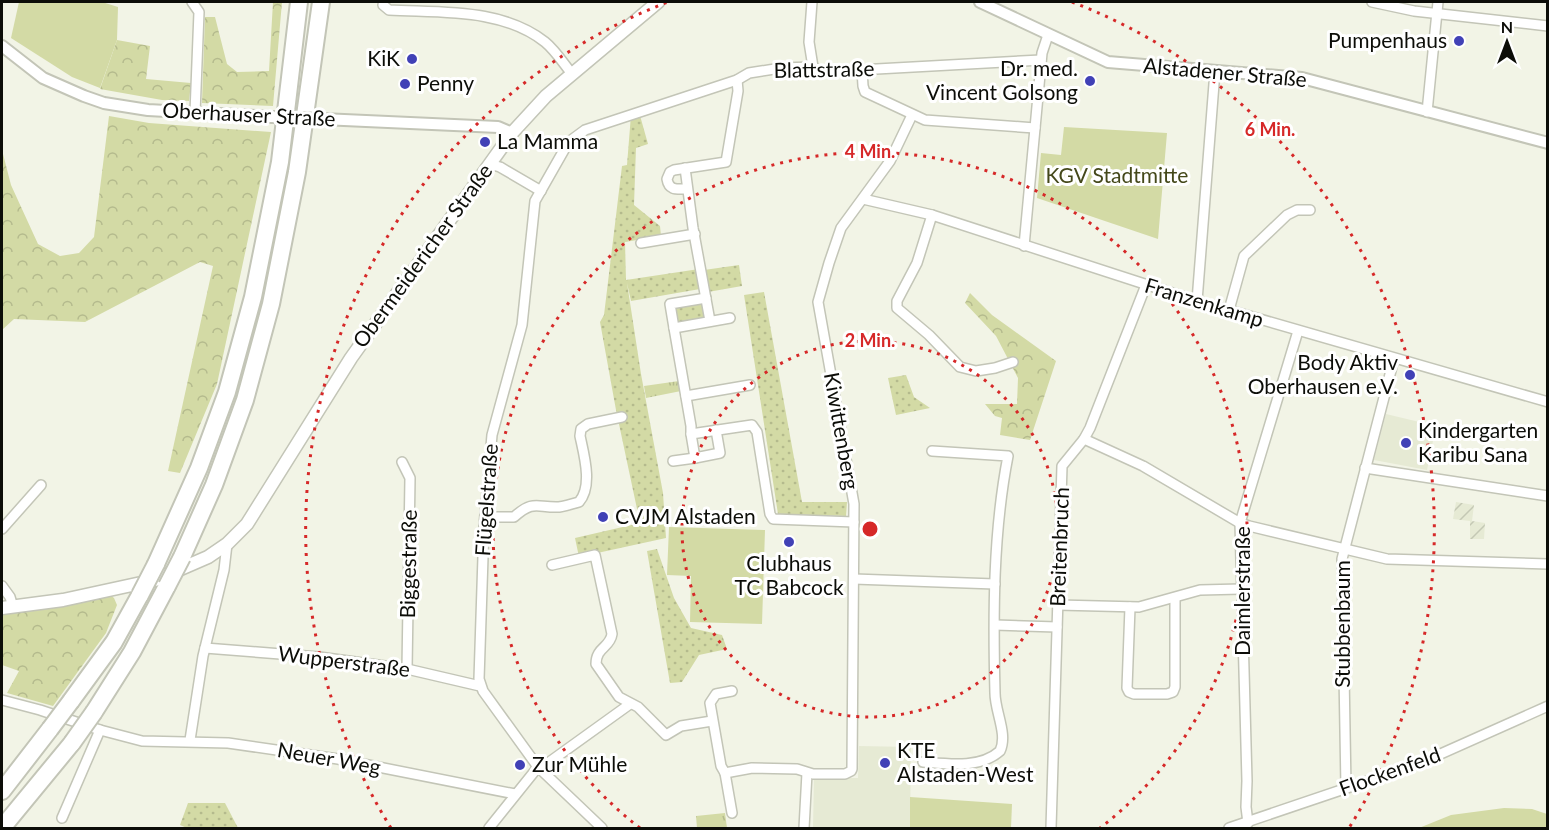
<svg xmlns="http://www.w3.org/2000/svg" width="1549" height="830" font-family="Lato,sans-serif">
<defs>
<pattern id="industrial-furrows" width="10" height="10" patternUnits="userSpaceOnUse" patternTransform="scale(1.5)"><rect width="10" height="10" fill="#e6ead4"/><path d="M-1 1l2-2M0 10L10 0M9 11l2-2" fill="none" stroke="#c4c8b4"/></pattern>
<pattern id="grass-dots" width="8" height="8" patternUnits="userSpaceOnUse" patternTransform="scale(1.5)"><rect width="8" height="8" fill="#d3daa5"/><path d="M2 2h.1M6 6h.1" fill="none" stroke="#b4ba8d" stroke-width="1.8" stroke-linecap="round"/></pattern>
<pattern id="forest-crowns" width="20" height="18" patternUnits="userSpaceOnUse" patternTransform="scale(1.5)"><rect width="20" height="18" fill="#d3daa5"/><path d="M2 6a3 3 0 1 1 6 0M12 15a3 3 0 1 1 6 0" fill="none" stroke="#b4ba8d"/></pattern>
<pattern id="park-tufts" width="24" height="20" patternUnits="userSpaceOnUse" patternTransform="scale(1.5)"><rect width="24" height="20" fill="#d3daa5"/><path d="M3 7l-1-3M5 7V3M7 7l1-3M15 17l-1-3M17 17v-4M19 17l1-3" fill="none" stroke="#b4ba8d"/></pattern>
</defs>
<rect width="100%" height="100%" fill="#f2f4e6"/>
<g fill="#e6ead4">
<polygon points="1386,414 1436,426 1427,470 1374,460"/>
<polygon points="859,746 911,747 910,828 813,828 814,778 858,778"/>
</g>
<polygon fill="url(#industrial-furrows)" points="1456,502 1474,505 1472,521 1485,523 1484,539 1470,539 1470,521 1453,519"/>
<g fill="url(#grass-dots)">
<polygon points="639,112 648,144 636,148 634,205 660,226 661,236 625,242 626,280 699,269 700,289 631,301 627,283 641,374 663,493 666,538 579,557 575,538 640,523 616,410 600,322 604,315 622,166 627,165 631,115"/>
<polygon points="739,265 742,286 708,292 704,270"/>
<polygon points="764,292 802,502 847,502 846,516 778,514 744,295"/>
<polygon points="701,302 704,303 706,318 705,319 678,324 675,307"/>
<polygon points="906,375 914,397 930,408 896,415 888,378"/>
<polygon points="657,549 674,598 691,628 722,635 727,649 699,655 682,682 670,683 647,551"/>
<polygon points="188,803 225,803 238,828 187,828 180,825"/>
</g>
<g fill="url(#forest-crowns)">
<polygon points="273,2 282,2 273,106 202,103 205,17 215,17 227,64 237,72 269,71"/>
<polygon points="117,40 150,46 146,79 191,83 189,101 162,100 100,89"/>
<polygon points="109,116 149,123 271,132 217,384 180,473 168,471 213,266 200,262 85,322 14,319 2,330 2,150 11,185 38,244 60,256 79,253 94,237"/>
<polygon points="970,293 992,315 1056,361 1030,440 1000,435 1002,418 995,416 985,404 1017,404 1018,378 996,336 965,303"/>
<polygon points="108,593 114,598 117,605 106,633 53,706 7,693 19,671 2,665 2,609"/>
</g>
<g fill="url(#park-tufts)">
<polygon points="679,381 681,391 646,398 644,386"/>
<polygon points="725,813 727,828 697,828 696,816"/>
</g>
<g fill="#d3daa5">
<polygon points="19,2 102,2 118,7 117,40 100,88 72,77 11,38"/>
<polygon points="1064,127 1167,133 1158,239 1037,198 1041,153 1061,155"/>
<polygon points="669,527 765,530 762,624 690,622 691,576 667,575"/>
<polygon points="910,797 1012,804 1011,828 910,828"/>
<polygon points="1504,808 1532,809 1547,814 1547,828 1419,828 1451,815"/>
</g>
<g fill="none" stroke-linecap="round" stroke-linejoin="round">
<g stroke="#c3c5b7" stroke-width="12">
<g id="minor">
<polyline points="192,2 199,12 195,113"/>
<polyline points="812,2 809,42 813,67"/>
<polyline points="1372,2 1414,11 1548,26"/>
<path d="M383 5 389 10C441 13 502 8 545 42 555 50 564 64 572 74"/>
<polyline points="862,69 863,86 865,92 925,120 1035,128"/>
<polyline points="1427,112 1438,2"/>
<polyline points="489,164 500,167 541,191"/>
<polyline points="685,168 693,228 710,321"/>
<path d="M687 189C677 189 669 191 667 179L670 172 674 170 726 162 738 91 737 80"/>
<polyline points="863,199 932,215 1197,301 1548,402"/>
<polyline points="932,215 917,263 897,301 897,308 929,335 960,367 976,371 995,368 1013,362"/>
<polyline points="641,243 695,234"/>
<polyline points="1024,246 1042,53 1048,35"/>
<polyline points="1197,301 1215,71"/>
<polyline points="1229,310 1244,256 1287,215 1297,210 1310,210"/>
<polyline points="730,318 674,328 691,426 691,434 752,425 757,432 770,514 773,519 854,522"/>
<polyline points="674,328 670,304 706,298"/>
<polyline points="686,396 750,385"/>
<polyline points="691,434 695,458 720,453 716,430"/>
<polyline points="1084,439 1143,466 1240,523 1249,526 1387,559 1548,564"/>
<polyline points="673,461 695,458"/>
<polyline points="402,462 410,478 407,669"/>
<polyline points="1365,468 1548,496"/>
<path d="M485 517H514C534 499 537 508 559 507 565 506 572 504 579 502 593 486 584 455 580 436L581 429 588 424 622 417"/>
<polyline points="2,529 41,485"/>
<path d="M552 565 595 555 612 634C610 648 596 647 596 664L619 697 638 707 666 735 681 726 712 721"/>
<polyline points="854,579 995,584"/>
<polyline points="2,586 10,597 13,607"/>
<polyline points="1058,605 1139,607 1200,590 1241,589"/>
<polyline points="1130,607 1127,688 1129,692 1134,694 1167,694 1173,692 1175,687 1175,598"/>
<polyline points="995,625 1057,627"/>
<polyline points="205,648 319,657 407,669 480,686"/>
<polyline points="2,700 40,710 100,730 142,741 228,743 338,759 515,794"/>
<polyline points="190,740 203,656 224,570 227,544"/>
<path d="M923 762C947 764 980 769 1000 751 1008 734 995 712 995 693 993 615 993 533 1008 456L932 451"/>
<polyline points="725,773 721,766 710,703 716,694 732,691"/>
<polyline points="1346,788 1342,559 1394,359"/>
<polyline points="732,813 725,773 752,768 797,769 813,774 845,774 851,771 852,769 854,504 818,302 829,263 841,228 890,161 912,115"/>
<polyline points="62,818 100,730"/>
<polyline points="1248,823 1246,807 1247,781 1240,523 1298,331"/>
<polyline points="489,828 538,767 548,763 630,704"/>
<polyline points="602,828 538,767 483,691 479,679 484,526 492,435 522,325 535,201 564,150 570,141 585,130 737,80 749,73 781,68 813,67 822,72 1041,60"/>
<polyline points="804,828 807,773"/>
<polyline points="1051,828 1062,466 1084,439 1090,428 1146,285"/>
<polyline points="1229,828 1418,764 1548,706"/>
</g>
</g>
<g stroke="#c3c5b7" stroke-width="14">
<g id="tertiary">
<polyline points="980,2 1108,62 1302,78 1548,143"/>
<polyline points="2,46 43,78 84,96 104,103 148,110 272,117"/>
<polyline points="322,119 498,127 512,133"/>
</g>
</g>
<g stroke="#c3c5b7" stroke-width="15">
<polyline id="secondary" points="2,608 63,600 155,580 208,557 227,544 247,524 351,358 512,133 546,96 658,2"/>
</g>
<g stroke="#c3c5b7" stroke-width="20">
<g id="motorway">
<polyline points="182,557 214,485 245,400 271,304 297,172 321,2"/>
<polyline points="156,564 199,468 227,392 253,297 280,162 299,2"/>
<polyline points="71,701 114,642 140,595"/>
<polyline points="94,712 132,652 167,586"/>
<polyline points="2,791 50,729"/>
<polyline points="2,828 72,743"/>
</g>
</g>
<use href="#minor" stroke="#fff" stroke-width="9"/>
<use href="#tertiary" stroke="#fff" stroke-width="10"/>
<use href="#secondary" stroke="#fff" stroke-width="12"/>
<use href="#motorway" stroke="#fff" stroke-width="16"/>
<g stroke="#c3c5b7" stroke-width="14" stroke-linecap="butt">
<polyline id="tertiary-bridge" points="272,117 322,119"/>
</g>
<g stroke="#c3c5b7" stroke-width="20" stroke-linecap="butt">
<g id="motorway-bridge">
<polyline points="167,586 182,557"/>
<polyline points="140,595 156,564"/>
<polyline points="50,729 71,701"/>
<polyline points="72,743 94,712"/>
</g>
</g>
<use href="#tertiary-bridge" stroke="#fff" stroke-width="10"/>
<use href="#motorway-bridge" stroke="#fff" stroke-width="16"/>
</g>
<g fill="none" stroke="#d62828" stroke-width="3" stroke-dasharray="3 6">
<circle cx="870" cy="529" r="188"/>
<path d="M640 828A377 377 0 1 1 1100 828"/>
<path d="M391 828A565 565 0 0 1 668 2M1072 2A565 565 0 0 1 1349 828"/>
</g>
<g fill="#4141b6" stroke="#fff" stroke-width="2">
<circle cx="1459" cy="41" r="6"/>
<circle cx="412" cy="59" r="6"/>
<circle cx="1090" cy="81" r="6"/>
<circle cx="405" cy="84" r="6"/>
<circle cx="485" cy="142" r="6"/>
<circle cx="1410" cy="375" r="6"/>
<circle cx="1406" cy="443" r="6"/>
<circle cx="603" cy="517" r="6"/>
<circle cx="789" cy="542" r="6"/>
<circle cx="885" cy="763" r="6"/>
<circle cx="520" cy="765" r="6"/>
</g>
<g text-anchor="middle" stroke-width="6" stroke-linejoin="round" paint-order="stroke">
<g font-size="21" fill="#0c0d08" stroke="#fff" text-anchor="start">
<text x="1447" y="48" text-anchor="end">Pumpenhaus</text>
<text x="400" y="66" text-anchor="end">KiK</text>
<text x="1078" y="76" text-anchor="end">Dr. med.<tspan x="1078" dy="24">Vincent Golsong</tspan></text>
<text x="417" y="91">Penny</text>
<text x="497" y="149">La Mamma</text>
<text x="1398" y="370" text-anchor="end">Body Aktiv<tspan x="1398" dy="24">Oberhausen e.V.</tspan></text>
<text x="1418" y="438">Kindergarten<tspan x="1418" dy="24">Karibu Sana</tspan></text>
<text x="615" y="524">CVJM Alstaden</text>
<text x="789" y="571" text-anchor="middle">Clubhaus<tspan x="789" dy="24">TC Babcock</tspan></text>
<text x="897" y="758">KTE<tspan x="897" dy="24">Alstaden-West</tspan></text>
<text x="532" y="772">Zur Mühle</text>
</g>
<g font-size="21" fill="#0c0d08" stroke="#fff">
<text transform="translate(824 70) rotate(-1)" y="7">Blattstraße</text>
<text transform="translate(1225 73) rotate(5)" y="7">Alstadener Straße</text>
<text transform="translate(249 115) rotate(3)" y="7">Oberhauser Straße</text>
<text transform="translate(423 256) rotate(-54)" y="7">Obermeidericher Straße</text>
<text transform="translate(1204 303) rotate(17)" y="7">Franzenkamp</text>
<text transform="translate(841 431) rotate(80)" y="7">Kiwittenberg</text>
<text transform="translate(487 500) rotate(-86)" y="7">Flügelstraße</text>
<text transform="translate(1060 547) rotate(-88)" y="7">Breitenbruch</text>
<text transform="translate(409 564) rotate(-89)" y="7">Biggestraße</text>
<text transform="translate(1243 591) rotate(-90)" y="7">Daimlerstraße</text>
<text transform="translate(1343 624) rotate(-90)" y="7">Stubbenbaum</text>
<text transform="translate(344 662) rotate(7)" y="7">Wupperstraße</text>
<text transform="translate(329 759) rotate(10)" y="7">Neuer Weg</text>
<text transform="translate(1390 772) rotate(-20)" y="7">Flockenfeld</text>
</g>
<g font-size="21" fill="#44481a" stroke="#fff">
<text x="1117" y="183">KGV Stadtmitte</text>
</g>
</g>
<circle cx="870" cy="529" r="9" fill="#d62828" stroke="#fff" stroke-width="3"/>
<g font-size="18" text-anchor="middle" font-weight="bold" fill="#d62828" stroke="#fff" stroke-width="6" stroke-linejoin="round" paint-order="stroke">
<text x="1270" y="136">6 Min.</text>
<text x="870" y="158">4 Min.</text>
<text x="870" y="347">2 Min.</text>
</g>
<rect width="1549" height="830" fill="none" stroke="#0c0d08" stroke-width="6"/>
<g transform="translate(1507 42)" stroke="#ffffff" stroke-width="4.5" paint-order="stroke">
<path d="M0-4.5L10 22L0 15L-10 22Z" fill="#0c0d08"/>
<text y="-9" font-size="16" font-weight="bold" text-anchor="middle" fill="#0c0d08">N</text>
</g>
</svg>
